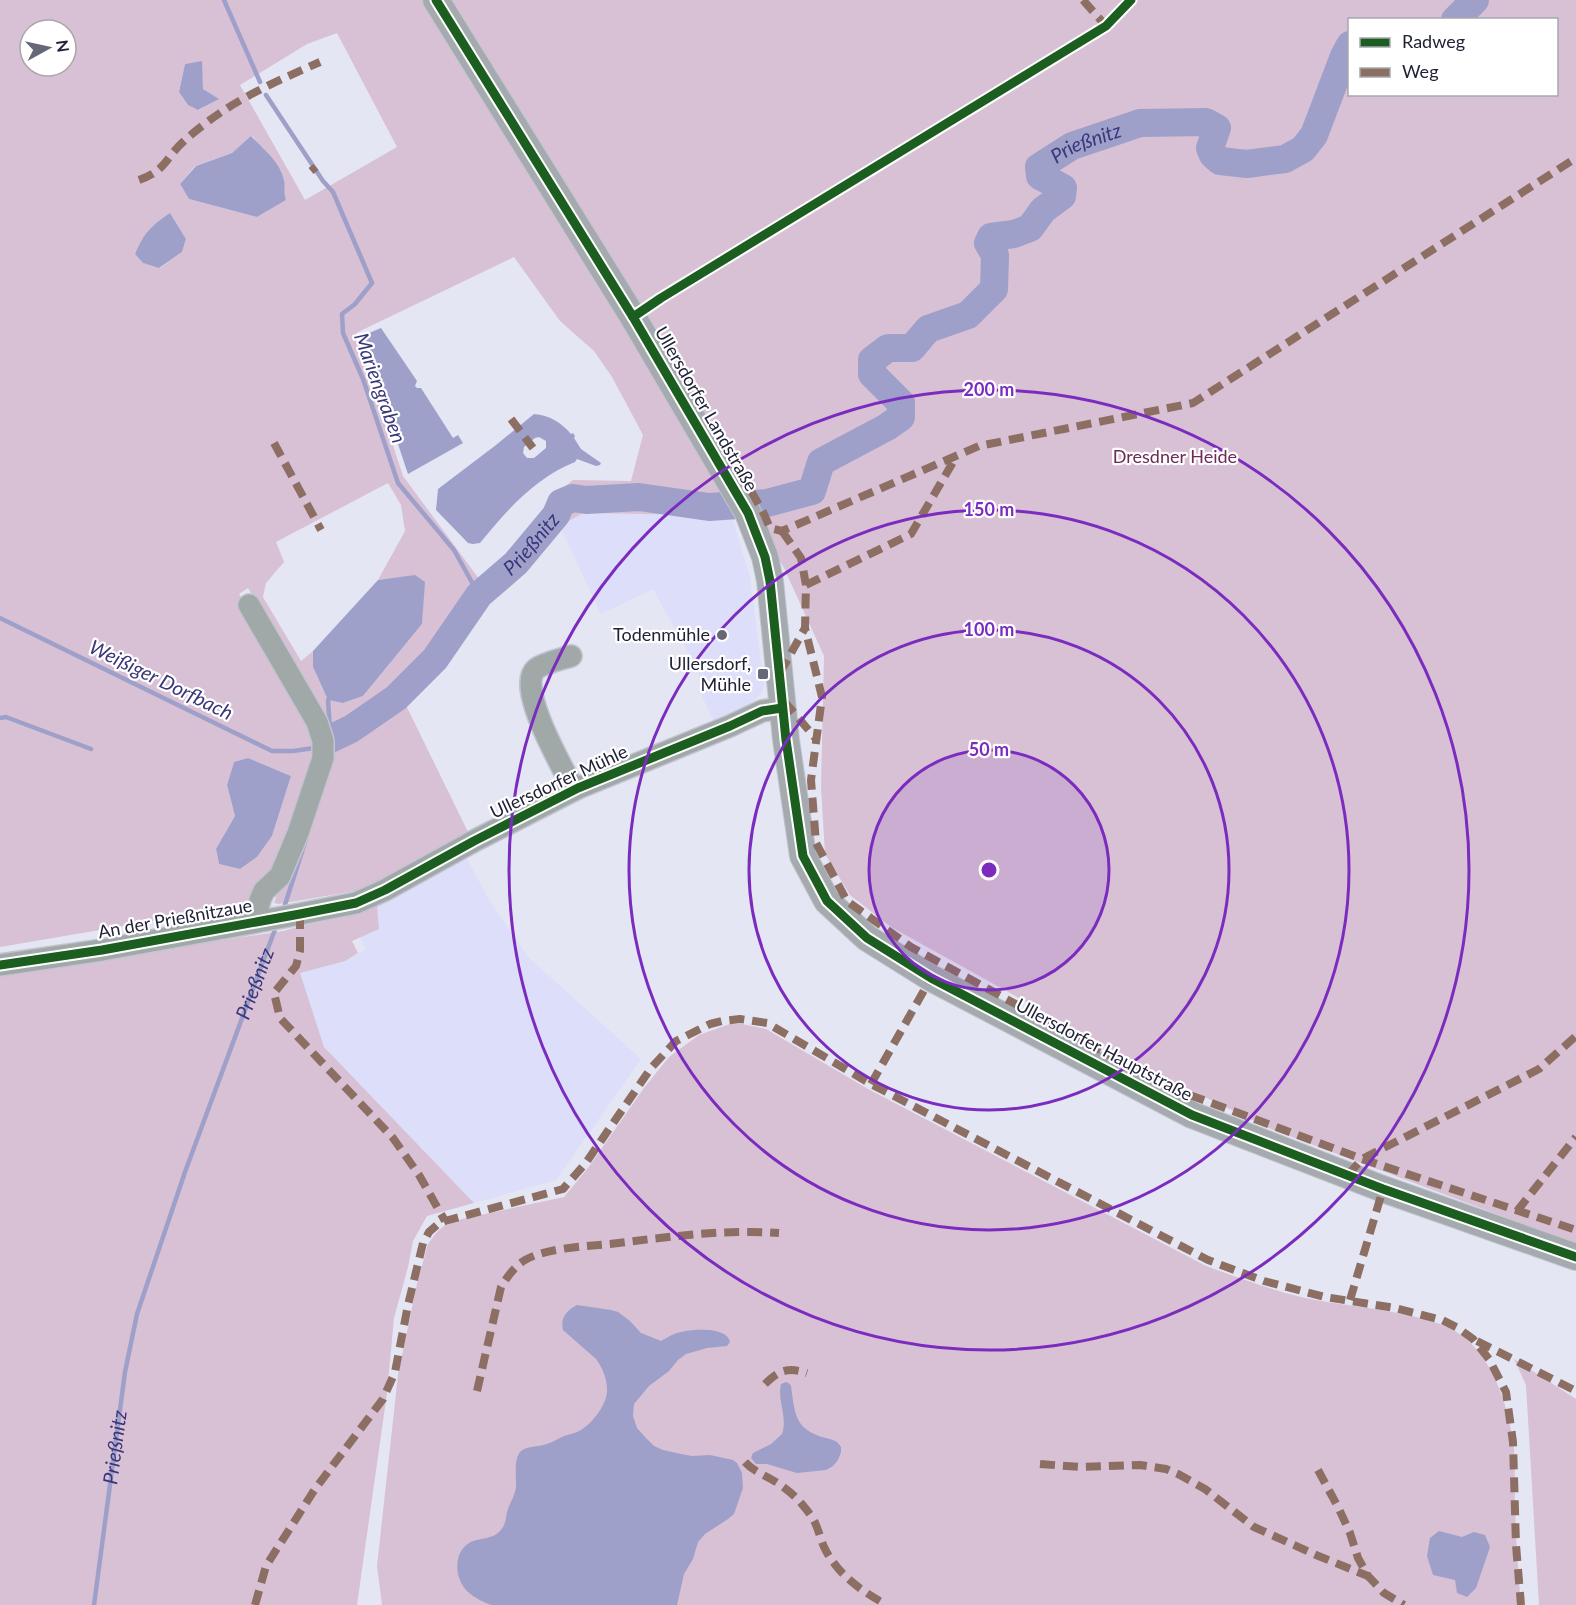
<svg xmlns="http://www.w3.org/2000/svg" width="1576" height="1605" font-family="Lato,sans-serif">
<rect width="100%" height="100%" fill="#e5e6f3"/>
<g fill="#dcdefa">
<polygon points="583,513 701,515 731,513 750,578 764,685 761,694 748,705 713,720 700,691 699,672 653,589 601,614 560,526"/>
<polygon points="466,857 489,900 528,957 641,1059 556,1180 474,1203 324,1047 300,973 345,961 366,949 360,937 379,929 377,905 411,888"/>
</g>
<g fill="#d8c0d5" fill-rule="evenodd">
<path d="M0 0H1576V1243L1507 1218 1271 1129 1147 1069 891 927 850 895 825 854 821 787 824 656 784 568 663 367 732 488 731 513 701 515 583 513 560 526 547 501 573 480 631 481 643 435 612 377 594 351 560 321 514 257 356 333 403 476 485 587C455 620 428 657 399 691L468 832 373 884 355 891 279 904 274 903 325 757V740L319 716 248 588 239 594 316 723 318 741 316 763 277 871 249 896 247 905 0 947ZM1350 20H1556V94H1350ZM30 30H66V66H30ZM337 33 397 147 305 200 240 85 307 44ZM201 62 203 89 218 99 199 110 188 105 179 92 185 64ZM252 136C264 149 280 162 284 180 286 186 283 191 286 200L257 217 189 199 180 184 195 166 232 153ZM170 213 186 239 182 252 160 268 143 263 135 254C144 232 151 226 170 213ZM388 483 401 505 405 531 378 580 415 576 424 582 422 624 363 696 343 703 328 700 313 667V651L301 661 263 597 266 583 284 562 276 542ZM248 758 291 776 272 836 257 857 240 869 219 864 216 850 235 816 227 785 234 762Z"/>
<polygon points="377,905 379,929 352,941 358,953 345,961 300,973 324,1047 474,1203 427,1216 413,1241 408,1267 394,1318 387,1393 357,1605 0,1605 0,974 283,931 306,925 346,917"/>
<path d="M730 1024H742L766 1029 868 1089 1206 1266C1239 1278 1271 1290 1305 1298 1349 1307 1397 1309 1440 1324 1487 1340 1506 1396 1513 1441 1516 1462 1514 1484 1515 1505 1516 1539 1518 1572 1521 1605H382L377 1566 398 1375 417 1284 428 1244 436 1233 445 1225 462 1219 564 1197 588 1168 644 1088 669 1057 699 1035Z"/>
<polygon points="1514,1359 1576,1399 1576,1605 1539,1605 1526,1385"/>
</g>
<g fill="#9ea0ca" fill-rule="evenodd">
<polygon points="202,61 203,89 219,99 198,110 188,105 179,92 185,64"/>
<path d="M251 136C264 149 280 162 284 180 286 186 283 191 286 200L257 217 189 199 180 184 196 166 232 153Z"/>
<path d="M170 213 186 239 182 252 159 268 143 263 135 254C144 232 151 226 170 213Z"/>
<polygon points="381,328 417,381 415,386 417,388 421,388 453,438 458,435 463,443 408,474 362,336"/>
<path d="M534 414C549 415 562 423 571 434L573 433 575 436 574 438 581 449 601 463 600 465 596 466 577 459 575 462C535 478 507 510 480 543L473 544 468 543 436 510 438 489 496 445ZM539 437 546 441V448L534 458H527L523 453 524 447 535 438Z"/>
<polygon points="415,575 425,582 422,624 363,696 343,703 328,700 313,667 313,651 378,580"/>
<polygon points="248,758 291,776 272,836 257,857 240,869 219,864 216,849 235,816 227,785 234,762"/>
<path d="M577 1305 611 1310 618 1312 630 1321 641 1333 661 1341C665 1339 669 1336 674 1334 686 1329 727 1325 730 1342L727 1346 707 1348 686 1354 678 1360 669 1371 649 1386 634 1404 633 1416 637 1428 646 1438 654 1446 663 1450 681 1454 692 1456 710 1455 733 1460 737 1463 742 1473 743 1488 734 1514 728 1519 705 1534 698 1542 693 1559 684 1574 677 1605H491C483 1602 475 1598 468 1592 455 1580 452 1554 469 1543 480 1536 496 1542 504 1525 506 1521 506 1516 507 1512 510 1502 517 1493 516 1482 516 1473 514 1458 521 1451 527 1446 536 1447 543 1445 550 1444 557 1439 564 1436 570 1434 576 1433 581 1430 593 1423 608 1403 607 1389 607 1378 602 1367 596 1359L563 1330C560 1318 567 1310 577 1305Z"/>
<path d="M786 1382 790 1384 791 1386C795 1413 794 1430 826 1438 833 1440 837 1440 841 1447V1452L838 1460 833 1466 826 1470 797 1473 767 1464H756L751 1458 753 1453 771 1444 782 1434C788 1417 777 1401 781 1384Z"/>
<polygon points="1439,1531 1462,1537 1474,1532 1485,1535 1490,1547 1476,1588 1467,1597 1457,1593 1455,1580 1433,1575 1427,1556 1430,1538"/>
</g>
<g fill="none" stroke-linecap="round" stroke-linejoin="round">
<g stroke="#9ea0ca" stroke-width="4.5">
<polyline points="224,0 260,82"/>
<polyline points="266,95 323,181 333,192 372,283 355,304 342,314 343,333 363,379 398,483 454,550 479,595"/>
<polyline points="0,618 272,751 293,751 314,748"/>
<polyline points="328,700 330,730"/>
<polyline points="0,718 6,717 91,749"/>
<polyline points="283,911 306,839"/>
<path id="s1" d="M94 1605 125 1372 137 1314 185 1172 277 924"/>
</g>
<g stroke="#9ea0ca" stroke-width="28">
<polyline points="1455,20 1475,0"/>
<path id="s2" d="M330 739 351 729 396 698 435 659 479 595 516 563 556 515 561 503 573 498 586 500 639 497 709 507 767 503 812 491 821 462 887 427 901 417V403L872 374V360L888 348H912L928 329 968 315 994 289 995 255 988 243 991 237 1014 234 1030 228 1043 210 1062 196 1063 188 1040 176 1039 167 1072 146 1140 123 1206 122 1217 128 1210 148 1213 155 1220 161 1247 164 1285 159 1303 149 1314 135 1344 56 1350 45"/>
</g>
<g stroke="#c3c4d1" stroke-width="24">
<g id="minor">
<polyline points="249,605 317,722 323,741 323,758 298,833 280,876 264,891 260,900 255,922"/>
<path d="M571 656C562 659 543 663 536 669 515 687 564 770 574 790"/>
<polyline points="0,965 102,950 300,914 356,903 385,890 474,841 578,788 730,726 762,711 782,708"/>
</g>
</g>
<g stroke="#c3c4d1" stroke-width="28">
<polyline id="major" points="436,0 633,317 748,513 765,557 770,581 786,740 803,856 827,901 867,938 931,978 1192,1115 1383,1189 1576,1257"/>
</g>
<use href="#minor" stroke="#a1a8a8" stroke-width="21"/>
<use href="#major" stroke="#a4aaad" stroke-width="26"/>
<g stroke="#8d6e63" stroke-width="8" stroke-dasharray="15 8" stroke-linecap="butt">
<polyline points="1083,0 1106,26"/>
<polyline points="311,171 316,167"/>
<path d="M139 180C167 170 165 158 184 141 195 131 208 121 220 113 251 92 286 77 320 62"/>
<polyline points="511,419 533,448"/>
<polyline points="274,443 321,530"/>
<polyline points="740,471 764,514 770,528 782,531 979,446 1193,403 1576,158"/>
<polyline points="782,531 801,558 806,585 805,628 822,697 811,780 816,843 847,901 911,947 1166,1086 1362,1159 1576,1230"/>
<polyline points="806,585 911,534 956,457"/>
<polyline points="780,673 805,628"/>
<polyline points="784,701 817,740"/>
<polyline points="300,914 300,951 296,966 274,993 280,1018 393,1138 419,1175 445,1221"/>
<polyline points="871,1084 931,978"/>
<polyline points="1348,1175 1362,1159 1539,1069 1576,1036"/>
<polyline points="1517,1211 1576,1137"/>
<polyline points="1350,1300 1383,1189"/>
<polyline points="1477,1341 1576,1391"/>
<path d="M765 1384C779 1370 788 1367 807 1373"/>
<path d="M477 1391 501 1287C507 1277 514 1267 525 1260 546 1248 586 1246 610 1244 667 1237 723 1229 779 1233"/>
<path d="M745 1462C754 1472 765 1475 776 1482 784 1487 794 1495 800 1502 806 1509 813 1517 816 1525 819 1532 821 1540 824 1547 837 1574 861 1591 887 1605"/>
<polyline points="1040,1464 1080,1467 1140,1465 1166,1469 1178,1474 1205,1489 1254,1527 1316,1555 1368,1576"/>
<polyline points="1318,1470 1339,1509 1350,1533 1358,1558 1368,1576 1384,1593 1404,1605"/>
<polyline points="255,1605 266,1566 315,1489 383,1399 395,1372 408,1305 423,1243 429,1232 438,1224 445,1221 563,1189 585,1164 651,1068 676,1041 710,1024 722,1021 740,1019 767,1023 871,1084 1208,1260 1264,1281 1325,1297 1395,1308 1442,1320 1458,1328 1473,1339 1489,1359 1506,1392 1513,1442 1516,1545 1521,1605"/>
</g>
<g stroke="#fff" stroke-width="13">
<g id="cycleway">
<polyline points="436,0 633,317 748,513 765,557 770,581 786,740 803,856 827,901 867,938 931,978 1192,1115 1383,1189 1576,1257"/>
<polyline points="633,317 661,298 1106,26 1131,0"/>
<polyline points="0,965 102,950 300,914 356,903 385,890 474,841 578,788 730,726 762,711 782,708"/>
</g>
</g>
<use href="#cycleway" stroke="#1b5e20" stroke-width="9"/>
</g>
<circle cx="989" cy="870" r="120" fill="#7b2cbf" fill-opacity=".12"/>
<g fill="none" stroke="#7b2cbf" stroke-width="3">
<circle cx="989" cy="870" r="120"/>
<circle cx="989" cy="870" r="240"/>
<circle cx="989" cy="870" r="360"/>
<circle cx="989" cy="870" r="480"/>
</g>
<g fill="#666779" stroke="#fff" stroke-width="2">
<circle cx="722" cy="635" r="6"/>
<rect x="757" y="668" width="12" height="12" rx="3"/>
</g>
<g text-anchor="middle" stroke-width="4.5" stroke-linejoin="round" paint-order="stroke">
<g font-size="18" fill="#212238" stroke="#fff">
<text transform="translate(706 409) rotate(60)" y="6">Ullersdorfer Landstraße</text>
<text transform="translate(559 782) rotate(-25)" y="6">Ullersdorfer Mühle</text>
<text transform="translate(175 919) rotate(-10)" y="6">An der Prießnitzaue</text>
<text transform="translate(1104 1050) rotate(28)" y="6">Ullersdorfer Hauptstraße</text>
</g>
<g font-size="18" fill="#6d2957" stroke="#fff">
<text x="1175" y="463">Dresdner Heide</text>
</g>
<g font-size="18" fill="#212238" stroke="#fff" text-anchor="end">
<text x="710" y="641">Todenmühle</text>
<text x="751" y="670">Ullersdorf,<tspan x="751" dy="21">Mühle</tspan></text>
</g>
<g font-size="20" font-style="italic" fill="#39367a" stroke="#fff">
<text dy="7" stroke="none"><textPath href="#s2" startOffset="1166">Prießnitz</textPath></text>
<text transform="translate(380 388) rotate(70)" y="7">Mariengraben</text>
<text dy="7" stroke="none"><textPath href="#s2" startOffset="284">Prießnitz</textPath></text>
<text transform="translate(161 680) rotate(26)" y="7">Weißiger Dorfbach</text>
<text dy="7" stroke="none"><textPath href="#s1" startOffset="645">Prießnitz</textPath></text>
<text dy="7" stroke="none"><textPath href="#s1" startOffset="159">Prießnitz</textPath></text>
</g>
</g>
<circle cx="989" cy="870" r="9" fill="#7b2cbf" stroke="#fff" stroke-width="3"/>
<g font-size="18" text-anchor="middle" font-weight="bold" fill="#7b2cbf" stroke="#fff" stroke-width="4.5" stroke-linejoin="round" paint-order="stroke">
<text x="989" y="396">200 m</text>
<text x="989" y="516">150 m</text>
<text x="989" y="636">100 m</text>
<text x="989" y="756">50 m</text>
</g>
<rect x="1348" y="18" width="210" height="78" fill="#ffffff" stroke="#a6a7af" stroke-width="1.5"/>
<rect x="1360" y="38" width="30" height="9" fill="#1b5e20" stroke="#a6a7af" stroke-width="1.5"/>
<text x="1402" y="48" font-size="18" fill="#212238">Radweg</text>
<rect x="1360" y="68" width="30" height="9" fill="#8d6e63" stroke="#a6a7af" stroke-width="1.5"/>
<text x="1402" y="78" font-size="18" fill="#212238">Weg</text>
<g transform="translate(48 48) rotate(82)"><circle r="28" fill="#ffffff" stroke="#a6a7af" stroke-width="1.5"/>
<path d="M0-4.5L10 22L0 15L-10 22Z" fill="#666779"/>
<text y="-9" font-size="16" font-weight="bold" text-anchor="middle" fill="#212238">N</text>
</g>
</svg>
